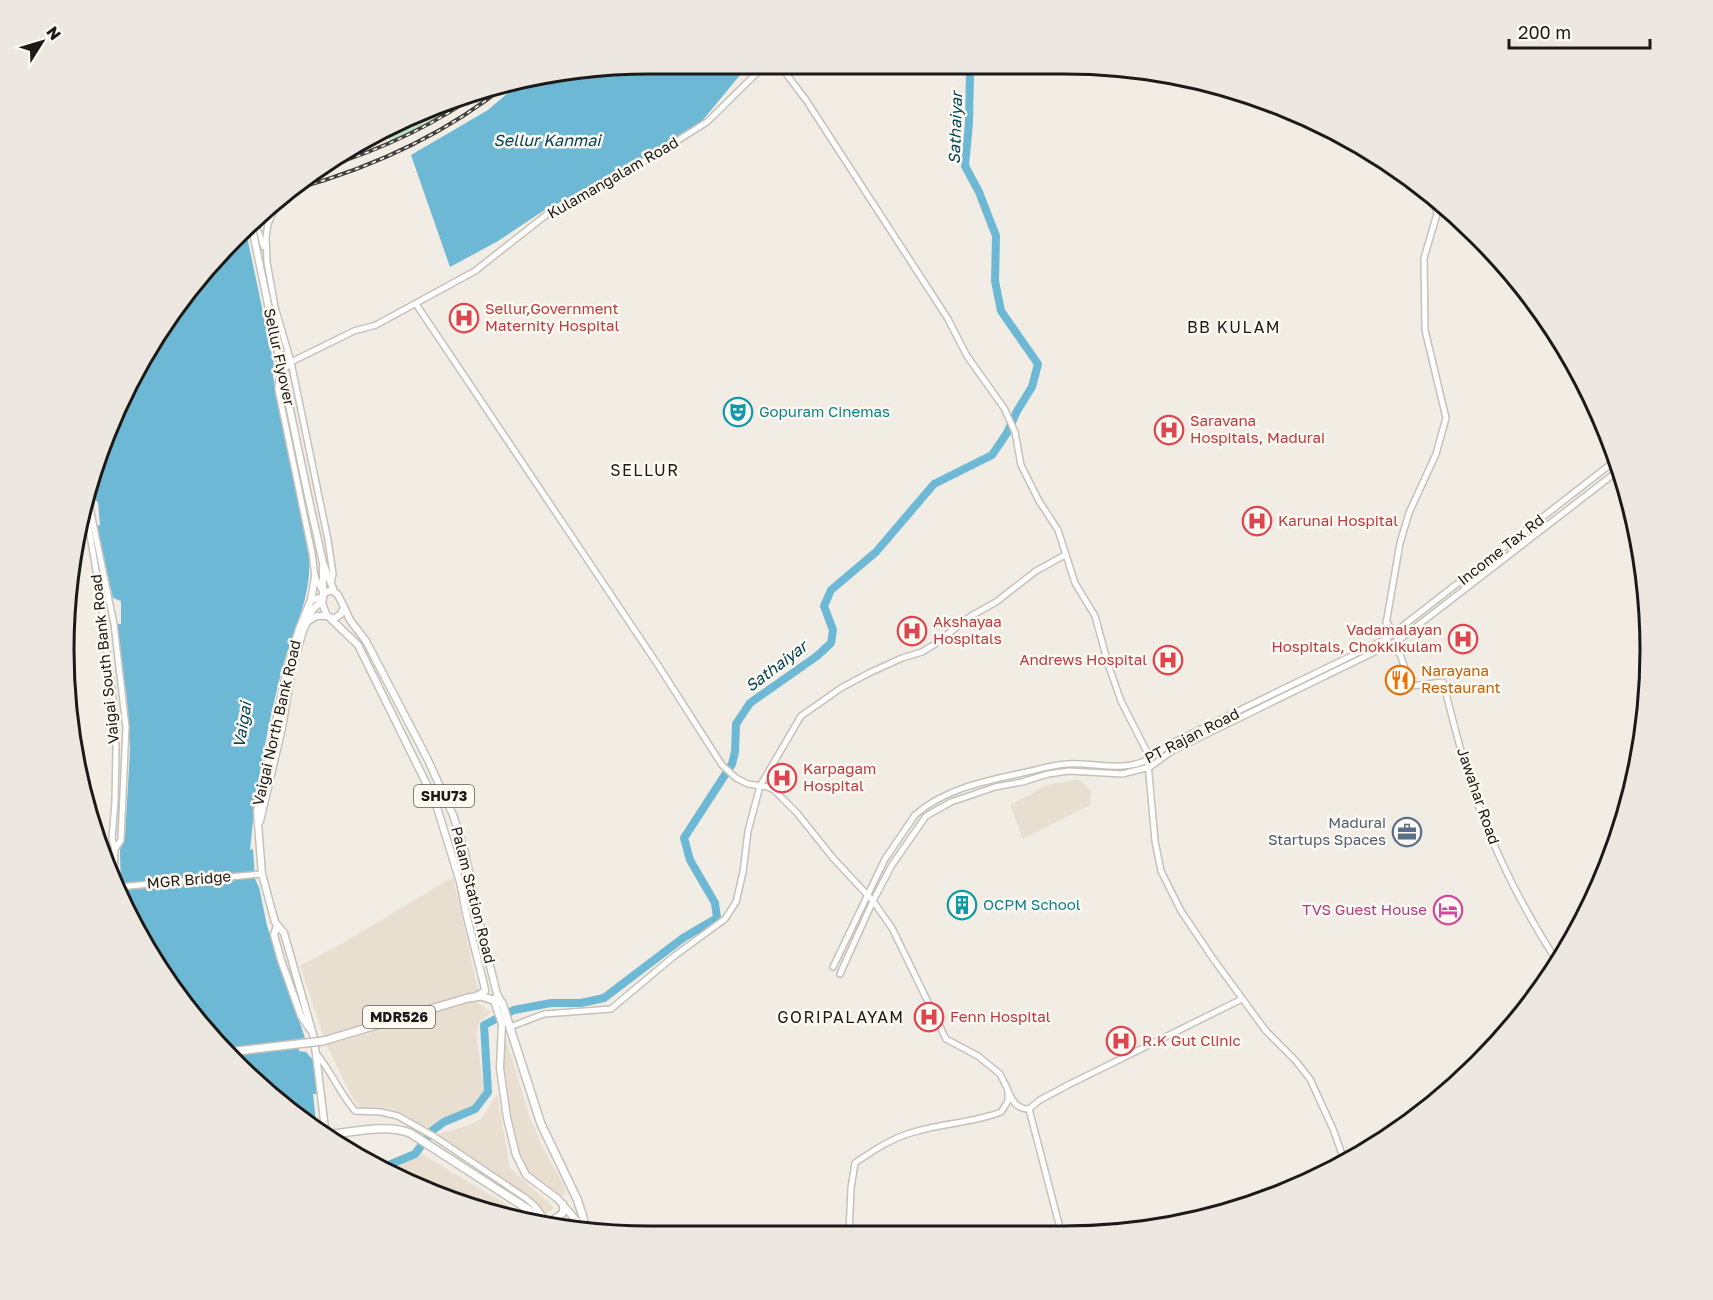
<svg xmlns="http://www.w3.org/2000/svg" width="1713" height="1300" font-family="'Golos Text',sans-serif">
<rect width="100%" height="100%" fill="#f1ece4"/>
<g fill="#e9dfd1">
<polygon points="1079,779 1091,791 1090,805 1023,839 1010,805 1047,785"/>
<polygon points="453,877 478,990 331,1035 333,1044 475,1001 491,1012 480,1021 476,1033 484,1091 473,1107 443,1119 429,1129 393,1109 359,1107 351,1095 327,1046 300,966 341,944"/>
<polygon points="505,1036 529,1115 542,1146 564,1186 566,1193 562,1196 535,1181 517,1160 503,1082 501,1037"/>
<polygon points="497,1094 510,1168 554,1208 546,1214 438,1134 467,1126 481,1119"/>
<polygon points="420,1153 527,1217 526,1221 437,1195 385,1171 414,1158"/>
</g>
<path fill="#bae4c0" d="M475 93C448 112 419 128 389 141V128Z"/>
<g fill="#6db8d4">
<polygon points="650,63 750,63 702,121 628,168 543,211 498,241 450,267 411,155 488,110 523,80"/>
<path d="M245 227 274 365 273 376 309 557C312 601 290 635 280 677 266 733 255 792 250 850L253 849 255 879 259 887 267 926 305 1038 298 1039 299 1051 306 1052 313 1060 317 1094H313L316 1122 319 1123 321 1133 263 1091 162 976 121 894 120 850 125 838 130 750 127 699 117 624H121V601L113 598 97 526 100 525 98 502 93 499 106 443H111L113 421 124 390 235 235Z"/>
</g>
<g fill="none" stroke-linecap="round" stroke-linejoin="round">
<polyline stroke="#6db8d4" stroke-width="8" points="379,1169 415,1154 433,1130 444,1122 475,1109 488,1092 484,1025 514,1010 551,1003 581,1003 604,998 683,938 717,918 715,903 690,860 684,838 732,764 735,752 736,724 750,703 817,656 831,643 833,630 824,606 831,590 876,552 934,484 992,455 1007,433 1017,411 1032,387 1038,364 1001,311 995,281 996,236 979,192 965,166 969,123 970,72 973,64"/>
<g stroke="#c6c1b9" stroke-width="8">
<g id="secondary">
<polyline points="778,63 806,100 948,319 967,356 1004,408 1015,432 1021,465 1039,501 1058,530 1075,583 1095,616 1109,667 1121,701 1147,752 1155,841 1161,871 1181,911 1214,960 1266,1031 1295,1060 1310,1079 1333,1129 1344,1160"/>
<polyline points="277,203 268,224 266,237 267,262 275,307 291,362 328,540 333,574 331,583"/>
<polyline points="252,222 256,226 264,247"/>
<path d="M416 304 658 665 722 765 736 778 748 784 768 787 774 790 797 813 833 858 873 901 892 928 946 1039 978 1056 1000 1074 1008 1090V1101L1001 1112C973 1123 942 1123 914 1132 892 1138 874 1150 855 1163L851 1188 849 1232"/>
<polyline points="97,468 90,508 114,624 126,727 121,840 115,849"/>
<polyline points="85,505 99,588 113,699 116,748 115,802 112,839 115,849 114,878"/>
<path d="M323 592 315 577 312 553 278 389C278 377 283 371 291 362L354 331 376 325 475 271 546 215 590 190 629 171 707 122 767 63"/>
<path d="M1386 621 1399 640 1400 654 1411 686 1443 682C1456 731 1467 781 1487 828 1505 872 1532 923 1558 963"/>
<polyline points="1400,654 1389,646 1385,630 1400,543 1409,513 1436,454 1446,418 1425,330 1424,258 1437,214 1433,198"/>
<polyline points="118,887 262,874"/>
<path d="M833 967 885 859 915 815C944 789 985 781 1022 773 1037 770 1051 765 1067 764 1095 762 1123 773 1149 759 1156 756 1162 750 1168 745L1386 639 1616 460"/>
<polyline points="840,974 873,901 892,865 926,816 951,802 995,787 1022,782 1048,774 1069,771 1122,774 1150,767 1172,751 1399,640 1619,470"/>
<polyline points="510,1027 544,1014 611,1009 673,957 725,919 736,902 743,872 748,831 760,786 801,716 841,688 869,673 902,658 922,652 935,644 971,616 996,602 1036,571 1065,555"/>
<path d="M316 1053C331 1071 339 1092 355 1111L381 1112 398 1116 435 1137 527 1199 536 1207 546 1221"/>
<path d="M1008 1091C1013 1102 1017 1109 1029 1109"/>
<polyline points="1061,1232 1029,1109 1040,1100 1068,1085 1242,999"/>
</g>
</g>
<g stroke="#c6c1b9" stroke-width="9">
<g id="primary">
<polyline points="307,491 323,563 334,591"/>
<polyline points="323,567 323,595"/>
<polygon points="332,590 338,595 344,607 341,614 333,619 327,616 322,603 324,593"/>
<polyline points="322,598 313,599 310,602 299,629 288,665 257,811 262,874 275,922 284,933 314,1038 326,1137"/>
<polyline points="311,600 315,577"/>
<polyline points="344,607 350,620 366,641 391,689 427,758 453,815 464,849 484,942 497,994 502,1003"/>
<polyline points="331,619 358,645 435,801 460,882 466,913 484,985 485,991 476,996"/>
<polyline points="308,621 317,616 327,616"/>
<polyline points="260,821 282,728 292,668 303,631 313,609 322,601"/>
<polyline points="277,926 274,935 281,960 301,1016 310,1029"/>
<polyline points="496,997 494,1001 502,1024 500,1068 507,1118 516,1155 526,1175 558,1199 585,1231"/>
<polyline points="547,1224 563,1213 563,1204"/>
</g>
</g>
<g stroke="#c6c1b9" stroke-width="10">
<g id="highway">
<polyline points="323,1041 468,998 481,996 502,1003 541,1124 577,1199 583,1217 585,1232"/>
<path d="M331 1134C356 1132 387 1124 410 1133L537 1215 550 1227"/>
</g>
</g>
<use href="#secondary" stroke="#fff" stroke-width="5"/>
<use href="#primary" stroke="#fff" stroke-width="6"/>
<use href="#highway" stroke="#fff" stroke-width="7"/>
<g stroke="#43403d" stroke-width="4">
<g id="rail">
<path d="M322 168C380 150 434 126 484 89"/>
<path d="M295 189C374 167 448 133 511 81"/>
</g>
</g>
<use href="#rail" stroke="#fef9f1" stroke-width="1.5" stroke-dasharray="4.5" stroke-linecap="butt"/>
<g stroke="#c6c1b9" stroke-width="9" stroke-linecap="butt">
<polyline id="primary-bridge" points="251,223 307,491"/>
</g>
<g stroke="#c6c1b9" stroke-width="10" stroke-linecap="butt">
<g id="highway-bridge">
<polyline points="229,1052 323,1041"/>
<polyline points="324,1135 331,1134"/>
</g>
</g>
<use href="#primary-bridge" stroke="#fff" stroke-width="6"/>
<use href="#highway-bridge" stroke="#fff" stroke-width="7"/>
</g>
<defs>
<g id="hospital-ring" transform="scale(1.5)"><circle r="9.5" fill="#fef9f1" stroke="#e0444e" stroke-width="1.5"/><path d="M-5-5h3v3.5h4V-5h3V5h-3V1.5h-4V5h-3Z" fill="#e0444e"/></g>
<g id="theatre-ring" transform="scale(1.5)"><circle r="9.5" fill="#fef9f1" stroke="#0f9aa8" stroke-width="1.5"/><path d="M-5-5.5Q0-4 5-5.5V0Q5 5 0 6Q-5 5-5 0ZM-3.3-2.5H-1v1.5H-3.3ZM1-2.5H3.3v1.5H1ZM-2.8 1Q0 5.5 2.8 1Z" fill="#0f9aa8"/></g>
<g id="restaurant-ring" transform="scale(1.5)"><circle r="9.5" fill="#fef9f1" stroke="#e8710a" stroke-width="1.5"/><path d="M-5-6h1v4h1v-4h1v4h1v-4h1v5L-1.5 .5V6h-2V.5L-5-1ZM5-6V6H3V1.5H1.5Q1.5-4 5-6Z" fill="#e8710a"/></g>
<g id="office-ring" transform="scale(1.5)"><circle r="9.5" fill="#fef9f1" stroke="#5c6f8a" stroke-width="1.5"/><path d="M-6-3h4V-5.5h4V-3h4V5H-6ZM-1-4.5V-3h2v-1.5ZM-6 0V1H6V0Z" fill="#5c6f8a"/></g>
<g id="building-ring" transform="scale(1.5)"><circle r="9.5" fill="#fef9f1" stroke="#0f9aa8" stroke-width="1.5"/><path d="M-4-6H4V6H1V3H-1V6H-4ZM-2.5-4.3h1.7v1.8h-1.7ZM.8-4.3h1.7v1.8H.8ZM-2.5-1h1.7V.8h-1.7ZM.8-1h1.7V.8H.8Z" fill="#0f9aa8"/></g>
<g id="hotel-ring" transform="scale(1.5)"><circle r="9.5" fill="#fef9f1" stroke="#d1479c" stroke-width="1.5"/><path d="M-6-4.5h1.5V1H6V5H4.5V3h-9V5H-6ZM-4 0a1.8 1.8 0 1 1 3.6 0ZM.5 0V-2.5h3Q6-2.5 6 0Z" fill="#d1479c"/></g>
</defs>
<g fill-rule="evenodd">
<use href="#hospital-ring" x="464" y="318"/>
<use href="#theatre-ring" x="738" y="412"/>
<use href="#hospital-ring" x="1169" y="430"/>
<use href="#hospital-ring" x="1257" y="521"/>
<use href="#hospital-ring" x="912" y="631"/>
<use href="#hospital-ring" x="1463" y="639"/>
<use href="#hospital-ring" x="1168" y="660"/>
<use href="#restaurant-ring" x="1400" y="680"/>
<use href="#hospital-ring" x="782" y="778"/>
<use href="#office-ring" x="1407" y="832"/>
<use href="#building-ring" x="962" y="905"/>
<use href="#hotel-ring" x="1448" y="910"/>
<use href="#hospital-ring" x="929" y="1017"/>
<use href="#hospital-ring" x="1121" y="1041"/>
</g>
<g text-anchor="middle" stroke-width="5" stroke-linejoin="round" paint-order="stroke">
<g fill="#fef9f1" stroke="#605d59" stroke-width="1.5">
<rect x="414" y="785" width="60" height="22" rx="4.5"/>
<rect x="363" y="1006" width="72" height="22" rx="4.5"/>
</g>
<g font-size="14" font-weight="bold" fill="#1c1a18">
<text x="444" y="801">SHU73</text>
<text x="399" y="1022">MDR526</text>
</g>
<g font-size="15" fill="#1c1a18" stroke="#fef9f1">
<text transform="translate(613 178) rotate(-30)" y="5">Kulamangalam Road</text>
<text transform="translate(279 357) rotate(78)" y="5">Sellur Flyover</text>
<text transform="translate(1501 550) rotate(-38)" y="5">Income Tax Rd</text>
<text transform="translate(105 659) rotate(-96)" y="5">Vaigai South Bank Road</text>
<text transform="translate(277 723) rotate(-77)" y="5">Vaigai North Bank Road</text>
<text transform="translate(1192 736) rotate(-27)" y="5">PT Rajan Road</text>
<text transform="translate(1478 796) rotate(71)" y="5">Jawahar Road</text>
<text transform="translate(189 880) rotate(-5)" y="5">MGR Bridge</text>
<text transform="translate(473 895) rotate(76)" y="5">Palam Station Road</text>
</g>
<g font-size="15" fill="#be3a42" stroke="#fef9f1" text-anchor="start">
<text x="485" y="314">Sellur,Government<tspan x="485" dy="17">Maternity Hospital</tspan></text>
<text x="1190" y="426">Saravana<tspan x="1190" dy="17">Hospitals, Madurai</tspan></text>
<text x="1278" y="526">Karunai Hospital</text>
<text x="933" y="627">Akshayaa<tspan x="933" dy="17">Hospitals</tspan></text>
<text x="1442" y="635" text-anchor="end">Vadamalayan<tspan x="1442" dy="17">Hospitals, Chokkikulam</tspan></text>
<text x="1147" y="665" text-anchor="end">Andrews Hospital</text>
<text x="803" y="774">Karpagam<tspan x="803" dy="17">Hospital</tspan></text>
<text x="950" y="1022">Fenn Hospital</text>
<text x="1142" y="1046">R.K Gut Clinic</text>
</g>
<g font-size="15" fill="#0d838f" stroke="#fef9f1" text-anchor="start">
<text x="759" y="417">Gopuram Cinemas</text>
<text x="983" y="910">OCPM School</text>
</g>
<g font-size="15" fill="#c56008" stroke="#fef9f1" text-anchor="start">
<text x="1421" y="676">Narayana<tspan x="1421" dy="17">Restaurant</tspan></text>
</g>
<g font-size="15" fill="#4e5e75" stroke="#fef9f1" text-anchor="end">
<text x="1386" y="828">Madurai<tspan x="1386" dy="17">Startups Spaces</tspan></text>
</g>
<g font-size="15" fill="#b23c85" stroke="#fef9f1" text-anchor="end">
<text x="1427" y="915">TVS Guest House</text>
</g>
<g font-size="16" font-style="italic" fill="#004458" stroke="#fef9f1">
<text transform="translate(955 128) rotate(-88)" y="6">Sathaiyar</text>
<text x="547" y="146">Sellur Kanmai</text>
<text transform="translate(776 666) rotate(-37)" y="6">Sathaiyar</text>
<text transform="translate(242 725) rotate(-81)" y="6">Vaigai</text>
</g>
<g font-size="16" letter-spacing="1.5" fill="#1c1a18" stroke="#fef9f1">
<text x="1234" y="333">BB KULAM</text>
<text x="645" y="476">SELLUR</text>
<text x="841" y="1023">GORIPALAYAM</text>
</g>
</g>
<path d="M0 0H1713V1300H0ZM650 74H1064A576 576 0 0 1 1640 650V650A576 576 0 0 1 1064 1226H650A576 576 0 0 1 74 650V650A576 576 0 0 1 650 74Z" fill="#ece7e0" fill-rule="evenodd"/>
<path fill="none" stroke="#1c1a18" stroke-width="3" d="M650 74H1064A576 576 0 0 1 1640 650V650A576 576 0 0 1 1064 1226H650A576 576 0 0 1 74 650V650A576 576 0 0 1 650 74Z"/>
<g transform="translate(42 42) rotate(53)" stroke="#fef9f1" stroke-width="4.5" paint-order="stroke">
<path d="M0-4.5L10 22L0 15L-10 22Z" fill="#1c1a18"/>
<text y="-9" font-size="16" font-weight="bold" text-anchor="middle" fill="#1c1a18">N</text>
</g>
<path d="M1509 39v9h141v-9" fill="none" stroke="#1c1a18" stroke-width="3"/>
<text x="1518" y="39" font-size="18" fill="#1c1a18" stroke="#fef9f1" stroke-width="4.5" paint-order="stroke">200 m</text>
</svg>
